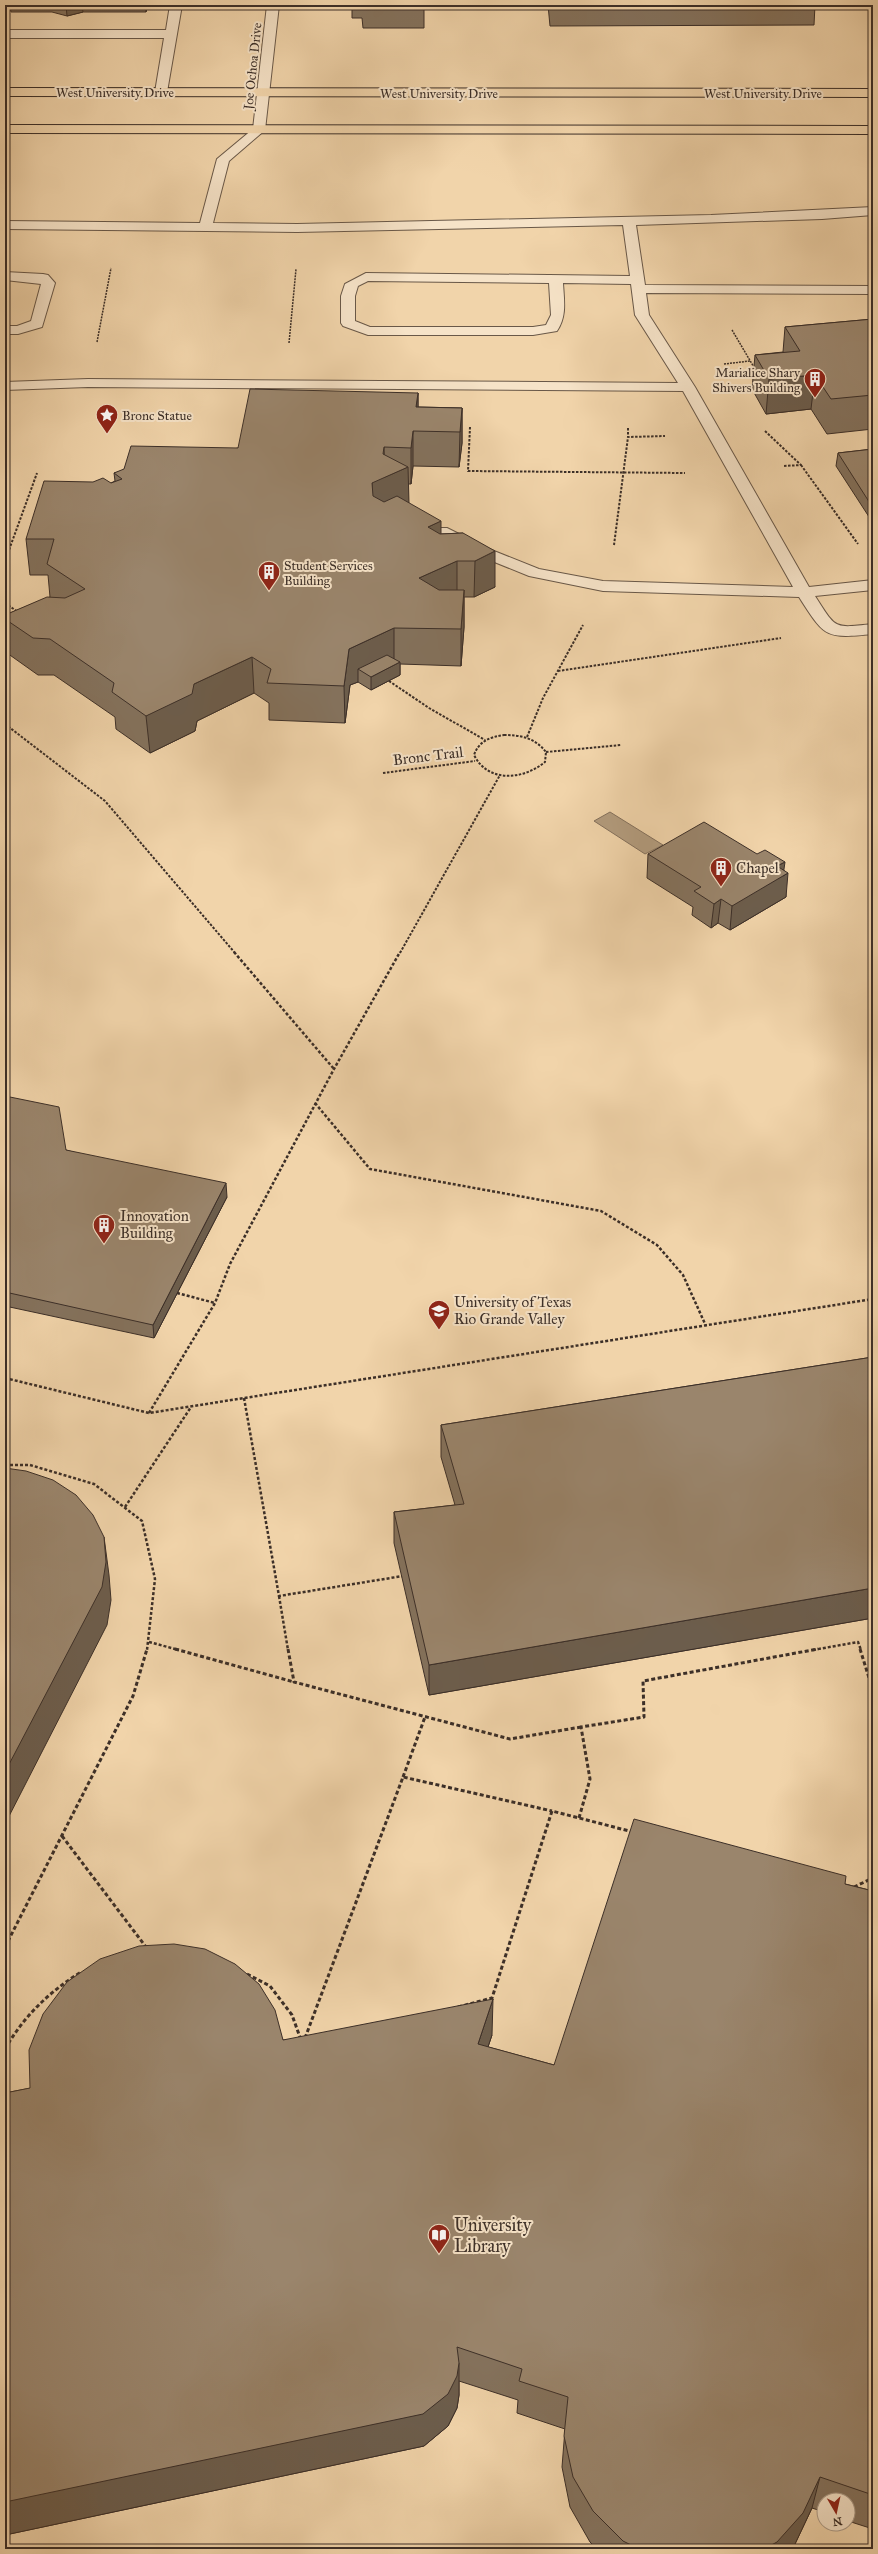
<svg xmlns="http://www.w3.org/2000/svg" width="878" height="2554" font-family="'IM FELL Great Primer',serif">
<rect width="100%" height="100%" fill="#f1d4aa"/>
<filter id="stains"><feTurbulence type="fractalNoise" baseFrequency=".005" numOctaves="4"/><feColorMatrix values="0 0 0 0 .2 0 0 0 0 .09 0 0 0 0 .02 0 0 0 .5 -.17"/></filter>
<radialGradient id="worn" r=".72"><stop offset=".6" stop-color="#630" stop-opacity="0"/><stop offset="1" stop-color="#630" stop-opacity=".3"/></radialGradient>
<polygon fill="#b39c7e" stroke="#83705c" points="610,812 663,845 645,854 594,821"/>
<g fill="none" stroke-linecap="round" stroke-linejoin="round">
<g stroke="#695848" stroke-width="2">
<g id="minor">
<polygon points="170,5 182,5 167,92 161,96 155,92 164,38 5,38 5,30 166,30"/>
<path d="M267 5H279L265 130 229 161 213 223 297 224 711 215 873 207V215L822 219 636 225 645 285 873 286V294L646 293 649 315 695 387 809 587 873 580V590L815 596C837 630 833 628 873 624V634C824 639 825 637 799 597L603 591 529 576 477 555 435 534 433 531 435 528H447L489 549 539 569 603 581 793 587 683 391 88 387 5 390V382L88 379 678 383 635 315 631 284 563 283C564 301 567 316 557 331L533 335H368L343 326 341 323V296L345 284 366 273 630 276 623 225 297 232 5 229V221L200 223 217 159 253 129ZM368 281 549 283 551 315 546 325 533 327H370L355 321V296L358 286Z"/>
<polygon points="5,272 43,274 48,275 55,283 42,327 18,334 5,334 5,326 17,326 31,321 41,284 5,280"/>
</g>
</g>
<g stroke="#3c2f28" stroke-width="2">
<g id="major">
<polygon points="5,88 873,89 873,97 5,96"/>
<polygon points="5,125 873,126 873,134 5,133"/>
</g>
</g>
<g stroke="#3c2f28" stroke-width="1.5" stroke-dasharray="2 1" stroke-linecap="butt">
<polyline points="732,330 755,369"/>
<polyline points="97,342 111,268"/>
<polyline points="289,343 296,269"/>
<polyline points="724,364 750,361"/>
<polyline points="737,387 754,385"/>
</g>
<g stroke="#3c2f28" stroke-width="2" stroke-dasharray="2.5 1.5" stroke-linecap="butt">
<polyline points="470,427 468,471 685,473"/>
<polyline points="628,428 628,437"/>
<polyline points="765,431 801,465 784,466"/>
<polyline points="801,465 858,544"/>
<polyline points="614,545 628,437 665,436"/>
<polyline points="5,561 37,473"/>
<polyline points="5,603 18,612"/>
<polyline points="558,671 781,638"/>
<polyline points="389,681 429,708 485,740"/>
<polyline points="5,724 105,801 235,953"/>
<path d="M504 735C521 735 535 738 546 752L545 762C523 780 488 783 474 755 479 741 490 737 504 735Z"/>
<polyline points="527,737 543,698 583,625"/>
<polyline points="546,752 621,745"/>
<polyline points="383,773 475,761"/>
<polyline points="400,953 500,775"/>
</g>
<g stroke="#3c2f28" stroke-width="2.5" stroke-dasharray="3 2" stroke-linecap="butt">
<polyline points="234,952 334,1069"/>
<polyline points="315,1103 370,1169 601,1211 657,1245 683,1275 706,1326"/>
<polyline points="177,1293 215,1303"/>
<polyline points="5,1378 149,1413 873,1299"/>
<polyline points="244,1398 279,1596 403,1576"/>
<polyline points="149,1413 215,1303 230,1264 334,1069 400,952"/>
<polyline points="5,1465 30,1465 94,1484 142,1521 155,1579 147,1650"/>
<polyline points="125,1507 191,1407"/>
<polyline points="279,1596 288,1650"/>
<polyline points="149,1642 179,1650"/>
<polyline points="813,1650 858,1642 861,1650"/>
</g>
<g stroke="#3c2f28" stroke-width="3" stroke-dasharray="4 2.5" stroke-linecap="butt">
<polyline points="175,1649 294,1682"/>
<polyline points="288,1649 294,1682 510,1739 581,1727"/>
<polyline points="860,1649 870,1681 873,1681"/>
<polyline points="870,1681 873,1692"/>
<polyline points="403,1777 425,1717"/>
<polyline points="579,1818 590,1779 581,1727 644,1717 643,1681 818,1649"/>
<polyline points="62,1836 146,1947"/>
<polyline points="854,1887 873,1878"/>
<polyline points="5,1947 133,1696 147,1649"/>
<polyline points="247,1974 270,1986 292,2015 301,2040"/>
<polyline points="458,2007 492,1998 552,1811 633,1832"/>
<polyline points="305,2038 403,1777 552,1811"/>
<path d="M5 2049C24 2016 49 1992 81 1972"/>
<polyline points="849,2549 873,2546"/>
</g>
<use href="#minor" fill="#f6e3c8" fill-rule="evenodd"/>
<use href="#major" fill="#f1d4aa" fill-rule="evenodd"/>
</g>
<g fill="#84725d" stroke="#3c2f28">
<polygon points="7,5 148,5 146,12 83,12 67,16 52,12 11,12 10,6"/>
<polygon points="352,5 424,5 424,28 363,28 362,18 352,18"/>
<polygon points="548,5 815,5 814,25 550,26"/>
<polygon points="873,319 873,429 827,434 811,409 766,414 752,389 755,355 783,352 785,327"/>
<polygon points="418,393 418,407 462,408 462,443 459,467 413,466 411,484 408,484 408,503 441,534 463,533 495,587 474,597 464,597 464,627 461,666 400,664 400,675 371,690 358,682 350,685 345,723 269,720 269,703 254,693 197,721 195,731 150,753 116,729 115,717 54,675 38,675 7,653 5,641 5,615 50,597 48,575 30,575 26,539 111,483 115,481 114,473 238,448"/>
<polygon points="873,449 873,523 836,466 838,453"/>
<polygon points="648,854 784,870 786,897 730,930 718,923 711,928 692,915 693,907 647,878"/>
<polygon points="5,1096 66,1150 227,1197 154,1338 5,1306"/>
<polygon points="873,1357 873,1618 429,1695 394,1543 394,1512 455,1505 441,1457 441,1425"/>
<polygon points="845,1884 873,1891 873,2529 848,2521 848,2500 824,2500 824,2512 812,2508 795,2544 790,2549 597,2549 590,2542 570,2507 562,2467 565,2429 517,2413 518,2400 459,2381 459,2395 457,2408 448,2426 424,2446 5,2535 5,2093 283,2040 492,2035 488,2047 554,2065"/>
</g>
<g fill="#6c5d4c" stroke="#3c2f28">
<polygon points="66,5 82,5 83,12 67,16"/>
<polygon points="146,5 148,5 146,12"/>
<polygon points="815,375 811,409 766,414 769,379"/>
<polygon points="418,393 418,427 416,407"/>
<polygon points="462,408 462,443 459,467 460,432"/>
<polygon points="413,431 413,466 411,484 411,448"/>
<polygon points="384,447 385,477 408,467 409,503 373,518 372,483"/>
<polygon points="441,521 441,557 428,527"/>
<polygon points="495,551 495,587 474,597 475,561"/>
<polygon points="457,561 457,597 419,614 419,578"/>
<polygon points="464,590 464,627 461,666 461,629"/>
<polygon points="394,628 394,664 358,669 358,682 350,685 345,723 344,686 349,649"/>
<polygon points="252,657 254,693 197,721 195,731 150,753 146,716 194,684"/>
<polygon points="400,662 400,675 371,690 371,677"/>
<polygon points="785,862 783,876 788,873 786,897 730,930 732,906 777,866"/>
<polygon points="721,899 718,923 711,928 714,904"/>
<polygon points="226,1183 227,1197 154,1338 153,1325"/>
<polygon points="104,1537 109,1575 111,1600 107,1625 5,1824 5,1772"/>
<polygon points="873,1588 873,1618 429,1695 429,1665"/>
<polygon points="493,1999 492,2035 477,2079 478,2044"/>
<polygon points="459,2363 459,2395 457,2408 448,2426 424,2446 5,2535 5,2502"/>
<polygon points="820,2477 812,2508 795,2544 790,2549 764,2549"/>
</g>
<g fill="#9a856c" stroke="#3c2f28">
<rect x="362" y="5" width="62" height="4"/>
<polygon points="873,319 873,395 831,399 815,375 769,379 755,355 800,351 785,327"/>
<polygon points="250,389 418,393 416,407 462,408 460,432 413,431 411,448 384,447 383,454 408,467 372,483 373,496 384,502 397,496 441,521 428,527 440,534 463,533 495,551 475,561 457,561 419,578 439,590 464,590 461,629 394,628 349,649 344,686 267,683 271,669 252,657 194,684 192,694 146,716 112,692 114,683 50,639 33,638 5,619 5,615 47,597 65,598 85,589 47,564 54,539 26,539 44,481 93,482 103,478 111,483 122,479 114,473 124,469 131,446 238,448"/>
<polygon points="873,449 873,508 838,453"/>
<polygon points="387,655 400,662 371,677 358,669"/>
<polygon points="704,822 757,854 765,850 785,862 777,866 788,873 732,906 721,899 714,904 694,891 701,887 648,854"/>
<polygon points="5,1096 59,1107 66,1150 226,1183 153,1325 5,1292"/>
<polygon points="873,1357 873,1588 429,1665 394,1512 464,1504 441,1425"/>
<polygon points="5,1468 26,1471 53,1480 76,1495 93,1515 104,1537 106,1562 102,1587 5,1772"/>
<polygon points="634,1819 846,1876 845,1884 873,1891 873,2495 820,2477 803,2513 777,2542 764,2549 639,2549 623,2541 593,2511 573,2477 564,2436 568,2397 519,2381 522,2369 457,2347 459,2363 457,2376 448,2394 423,2414 5,2502 5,2093 30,2088 29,2050 43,2014 67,1982 100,1959 139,1946 174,1944 205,1949 235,1964 259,1984 275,2010 283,2040 493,1999 478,2044 554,2065"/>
</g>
<defs>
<g id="building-pin" transform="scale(1.15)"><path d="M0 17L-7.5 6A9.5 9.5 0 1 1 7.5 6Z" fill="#8f2418" stroke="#f6e3c8"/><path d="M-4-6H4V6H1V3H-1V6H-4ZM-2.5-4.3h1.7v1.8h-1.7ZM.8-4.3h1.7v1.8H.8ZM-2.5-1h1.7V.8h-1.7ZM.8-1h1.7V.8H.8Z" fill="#fff"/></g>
<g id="sight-pin" transform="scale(1.15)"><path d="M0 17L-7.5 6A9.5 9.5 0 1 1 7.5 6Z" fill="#8f2418" stroke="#f6e3c8"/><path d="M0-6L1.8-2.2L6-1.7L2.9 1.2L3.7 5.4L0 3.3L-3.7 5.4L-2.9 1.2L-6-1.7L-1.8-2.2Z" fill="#fff"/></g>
<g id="university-pin" transform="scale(1.15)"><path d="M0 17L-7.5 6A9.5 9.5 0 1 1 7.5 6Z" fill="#8f2418" stroke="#f6e3c8"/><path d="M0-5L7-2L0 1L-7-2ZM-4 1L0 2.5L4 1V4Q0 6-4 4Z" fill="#fff"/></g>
<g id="library-pin" transform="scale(1.15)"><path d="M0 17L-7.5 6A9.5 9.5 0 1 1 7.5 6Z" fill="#8f2418" stroke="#f6e3c8"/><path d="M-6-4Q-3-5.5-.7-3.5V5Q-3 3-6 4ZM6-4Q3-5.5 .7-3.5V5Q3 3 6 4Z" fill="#fff"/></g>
</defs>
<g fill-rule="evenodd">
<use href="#building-pin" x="815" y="379"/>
<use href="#sight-pin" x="107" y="415"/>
<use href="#building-pin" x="269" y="572"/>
<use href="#building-pin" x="721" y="868"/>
<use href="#building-pin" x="104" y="1225"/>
<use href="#university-pin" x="439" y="1311"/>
<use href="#library-pin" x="439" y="2235"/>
</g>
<g text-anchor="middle" stroke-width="4" stroke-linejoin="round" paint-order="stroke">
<g font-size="13" fill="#3c2f28" stroke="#f6e3c8">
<text transform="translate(252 66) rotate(-84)" y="5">Joe Ochoa Drive</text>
<text x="115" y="97">West University Drive</text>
<text x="439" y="98">West University Drive</text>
<text x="763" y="98">West University Drive</text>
</g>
<g font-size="13" fill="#3c2f28" stroke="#f6e3c8" text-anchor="start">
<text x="800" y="377" text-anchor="end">Marialice Shary<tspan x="800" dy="15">Shivers Building</tspan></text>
<text x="122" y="420">Bronc Statue</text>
<text x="284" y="570">Student Services<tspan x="284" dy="15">Building</tspan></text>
</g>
<g font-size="15" fill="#3c2f28" stroke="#f6e3c8">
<text transform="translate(428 756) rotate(-7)" y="5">Bronc Trail</text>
</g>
<g font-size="15" fill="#3c2f28" stroke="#f6e3c8" text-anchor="start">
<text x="736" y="873">Chapel</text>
<text x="120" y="1221">Innovation<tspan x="120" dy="17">Building</tspan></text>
<text x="454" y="1307">University of Texas<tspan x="454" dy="17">Rio Grande Valley</tspan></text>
</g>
<g font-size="18" fill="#3c2f28" stroke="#f6e3c8" text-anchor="start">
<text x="454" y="2231">University<tspan x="454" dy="21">Library</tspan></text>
</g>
</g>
<rect width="878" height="2554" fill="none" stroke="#f1d4aa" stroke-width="20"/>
<rect x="6" y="6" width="866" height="2542" fill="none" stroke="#3c2f28" stroke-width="2"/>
<rect x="10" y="10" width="858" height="2534" fill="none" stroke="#3c2f28"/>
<g transform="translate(836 2512) rotate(171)"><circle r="19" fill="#f6e3c8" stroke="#ac9b88"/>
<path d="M0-3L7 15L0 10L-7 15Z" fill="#8f2418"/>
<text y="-6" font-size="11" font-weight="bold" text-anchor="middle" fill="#3c2f28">N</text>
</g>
<rect width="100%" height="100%" filter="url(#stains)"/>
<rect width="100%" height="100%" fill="url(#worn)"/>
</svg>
